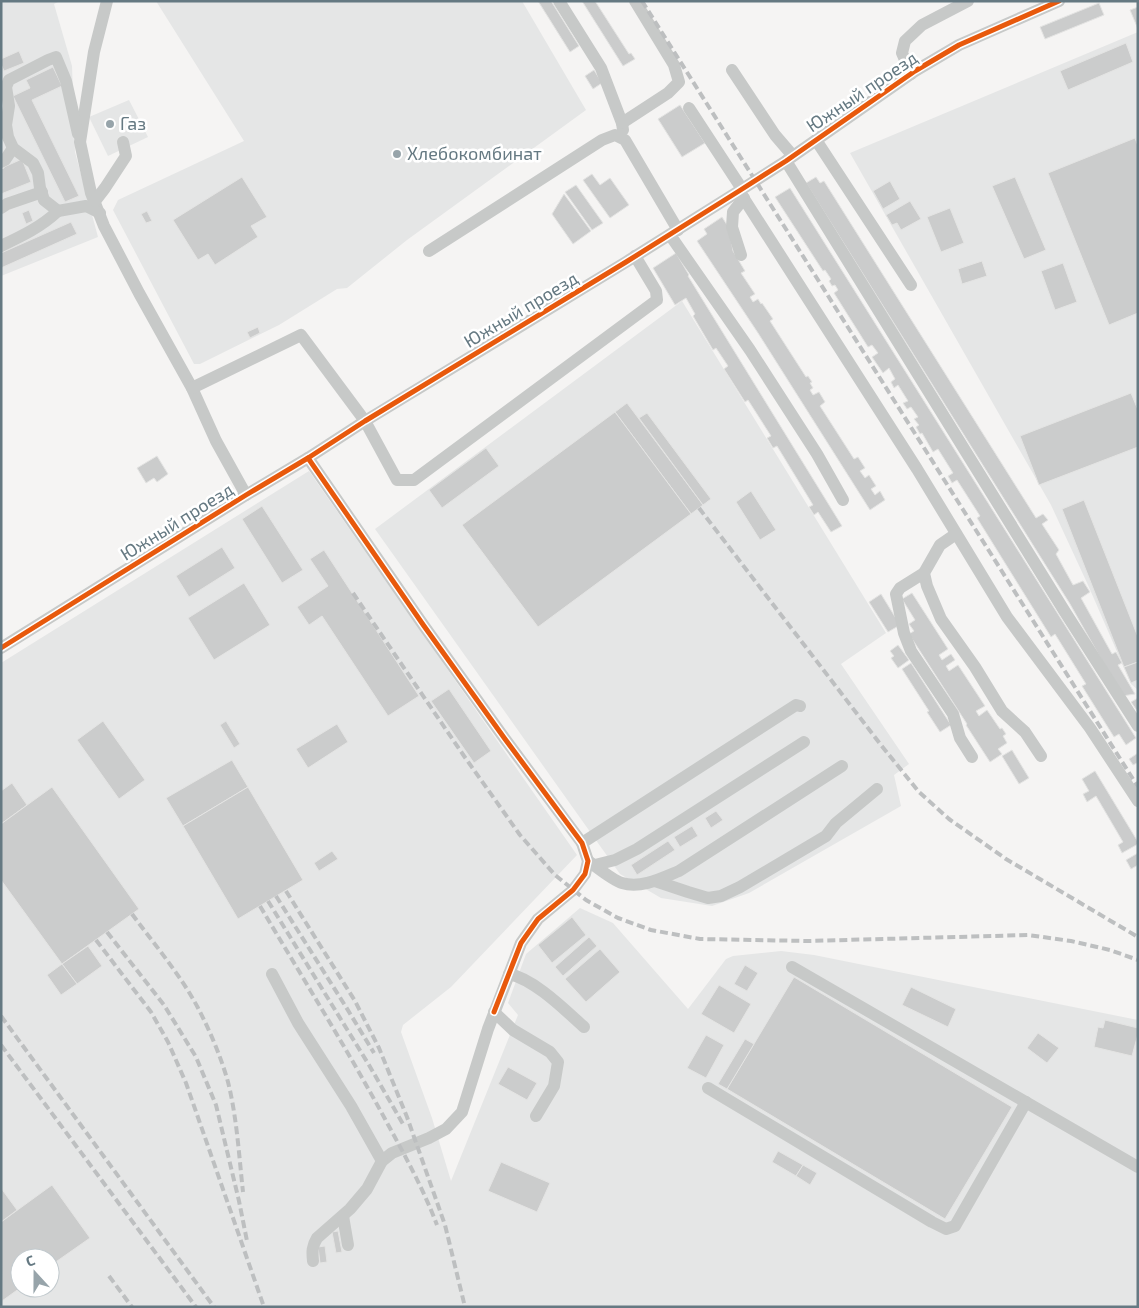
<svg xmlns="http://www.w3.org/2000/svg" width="1139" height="1308" font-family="'Exo 2',sans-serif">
<rect width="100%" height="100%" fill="#f5f4f3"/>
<g fill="#e5e6e6" fill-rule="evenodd">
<polygon points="1,1 60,1 54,4 72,66 75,152 98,237 1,276"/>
<polygon points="156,1 522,1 586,110 407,240 347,288 337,289 279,325 200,364 194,364 113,210 118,200 244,141"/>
<polygon points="1138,32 1138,690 1131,684 1088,585 1051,505 850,153"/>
<polygon points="129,100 148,137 108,156 89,117"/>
<polygon points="682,301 886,633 841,664 909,764 894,775 901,806 749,893 712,906 661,898 620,874 375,529"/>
<path d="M309 471 577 855 451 987 403 1025 401 1032 432 1118 451 1181 518 1015 508 1003 526 954 580 908 613 923 688 1009 726 959 733 956 781 951 814 955 1138 1020V1307H1V663ZM20 1258H50V1288H20Z"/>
</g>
<g fill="#cbcccc" stroke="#e4e4e3">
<polygon points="538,1 551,1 579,46 570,52"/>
<polygon points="582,1 595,1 629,54 631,53 635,59 623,66"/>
<polygon points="1099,3 1104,15 1045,39 1040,27"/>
<polygon points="1138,7 1138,29 1130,10"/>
<polygon points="1126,43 1133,62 1068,90 1060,71"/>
<polygon points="19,51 24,63 4,71 1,64 1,59"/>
<polygon points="53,67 62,86 32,100 79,196 65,202 13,96 30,88 26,80"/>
<polygon points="594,70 602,83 593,89 585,76"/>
<polygon points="680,105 705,143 682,157 658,119"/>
<polygon points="112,118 116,126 109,130 105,121"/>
<polygon points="1135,138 1138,146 1138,313 1109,325 1048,173"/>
<polygon points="22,159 31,182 1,194 1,169 4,168 4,167"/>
<polygon points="592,174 600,185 610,178 629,205 610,218 583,180"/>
<polygon points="242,177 267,217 251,226 258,237 215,265 208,254 198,260 173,220"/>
<polygon points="816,177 820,183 824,181 1036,518 1043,514 1048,520 1042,524 1059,550 1056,554 1073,585 1083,581 1090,592 1081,598 1112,654 1116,652 1122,663 1118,665 1135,694 1122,696 1070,604 806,183"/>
<polygon points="1015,177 1046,250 1024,259 992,186"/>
<polygon points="890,181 900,199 883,209 873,191"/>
<polygon points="576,185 603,223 592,230 565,192"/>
<polygon points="790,188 1136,738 1126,745 1119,734 1114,737 1082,686 1086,684 1055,634 1051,637 977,518 980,516 957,480 952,483 948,476 953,473 938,449 933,452 922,433 920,434 916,427 919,425 914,419 918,417 911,407 907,409 903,403 908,401 898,385 894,388 891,382 895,379 889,368 883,373 872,357 878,353 872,345 868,347 834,293 838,290 835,285 832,286 829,281 831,279 825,270 823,271 775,197"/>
<polygon points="564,194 591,231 573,244 552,214"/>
<polygon points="910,201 921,219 901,230 897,223 892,225 886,215"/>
<polygon points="950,208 964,243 941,252 927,217"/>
<polygon points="29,210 33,221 26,224 22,213"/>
<polygon points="147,211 152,221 146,223 141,214"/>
<polygon points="722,217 729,228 733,251 745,271 741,273 755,294 750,297 753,302 758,299 761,304 762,303 773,319 770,321 806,377 808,376 812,382 810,383 813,388 810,390 813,395 819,392 825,402 820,406 854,459 858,457 865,468 860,471 865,478 869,475 876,486 871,489 875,495 880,491 885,500 870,510 758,333 697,241 707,234 704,229"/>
<polygon points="71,222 77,234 1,268 1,253"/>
<polygon points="676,253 689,275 688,276 842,526 831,532 818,512 814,515 809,507 813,505 777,446 773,448 767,438 771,436 748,400 745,402 724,369 728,366 716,348 713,350 693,316 695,314 686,298 675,305 653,268"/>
<polygon points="982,261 987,276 962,284 958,269"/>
<polygon points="1063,263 1077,302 1055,310 1041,271"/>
<polygon points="258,327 260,333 250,338 247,332"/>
<polygon points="1131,393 1138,410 1138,447 1039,485 1020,436"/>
<polygon points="627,403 703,505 691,514 615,412"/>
<polygon points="615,412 691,514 538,627 462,525"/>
<polygon points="647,413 711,499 703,505 639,418"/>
<polygon points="486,448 499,466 442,508 429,490"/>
<polygon points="157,456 168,474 157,482 154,478 146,483 137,468"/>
<polygon points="751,491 776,530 760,540 736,502"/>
<polygon points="1084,500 1138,637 1138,662 1124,667 1062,509"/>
<polygon points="262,506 303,570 282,583 242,519"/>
<polygon points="222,547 235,568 189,597 176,576"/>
<polygon points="324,550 419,696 388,716 322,616 309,625 297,607 328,586 310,559"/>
<polygon points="244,583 270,625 214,660 188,618"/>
<polygon points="912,593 948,649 939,655 942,660 951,654 955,660 946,666 949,671 958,665 985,706 976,711 979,716 987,710 1000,729 1002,728 1006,734 1003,736 1007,743 998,749 1002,754 990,762 966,725 967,724 909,634 914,631 909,624 915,620 902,599"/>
<polygon points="881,594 900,625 888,632 869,602"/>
<polygon points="898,645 909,660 898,668 891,658 894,656 890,651"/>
<polygon points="1138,662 1138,680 1131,683 1124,667"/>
<polygon points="911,663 951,725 940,732 927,712 929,711 902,669"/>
<polygon points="449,689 491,751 474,763 431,701"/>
<polygon points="1138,698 1138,712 1131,702"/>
<polygon points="103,721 145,780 119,799 77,740"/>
<polygon points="226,721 240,744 234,748 220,725"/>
<polygon points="337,724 348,742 308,768 296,749"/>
<polygon points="1012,750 1029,778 1019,784 1002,756"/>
<polygon points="1138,753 1138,764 1137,763 1133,765 1129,759"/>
<polygon points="232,760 248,787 183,826 166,798"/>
<polygon points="1095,771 1138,842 1138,844 1122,853 1118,845 1123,842 1096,796 1087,802 1083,794 1089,791 1082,779"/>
<polygon points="12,783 27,805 1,824 1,791"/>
<polygon points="52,787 139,909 62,964 1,880 1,824"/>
<polygon points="248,787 303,880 238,919 183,826"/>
<polygon points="716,811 723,820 711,828 705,818"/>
<polygon points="692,826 698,836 680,847 674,837"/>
<polygon points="668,841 675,850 637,875 631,865"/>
<polygon points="332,851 338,859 319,871 314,863"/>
<polygon points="1138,853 1138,865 1131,869 1126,860"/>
<polygon points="572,917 586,935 552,963 538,945"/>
<polygon points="589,937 597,946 563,976 555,967"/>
<polygon points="88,946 102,966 77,984 62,964"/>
<polygon points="600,949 620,972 586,1002 565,979"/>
<polygon points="62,964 77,984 61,995 47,975"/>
<polygon points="745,965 758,973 747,991 734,984"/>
<polygon points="794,977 1012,1107 945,1219 727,1089"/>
<polygon points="719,985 751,1004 734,1033 701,1014"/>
<polygon points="911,987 956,1009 948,1027 902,1005"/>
<polygon points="1105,1020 1138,1028 1138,1034 1132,1056 1094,1047 1098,1027 1103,1028"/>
<polygon points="1038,1033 1059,1048 1047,1063 1027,1048"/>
<polygon points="706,1035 724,1045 706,1078 687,1068"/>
<polygon points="745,1039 754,1044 727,1089 718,1084"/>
<polygon points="508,1067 537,1083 527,1100 498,1084"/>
<polygon points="778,1151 803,1165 796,1176 772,1162"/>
<polygon points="501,1162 550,1183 537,1212 488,1191"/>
<polygon points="803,1165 817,1173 810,1185 796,1176"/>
<polygon points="52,1185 90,1238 50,1266 50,1258 20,1258 20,1288 2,1301 1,1222"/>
<polygon points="1,1188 17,1210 1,1222"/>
<polygon points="338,1231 342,1252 336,1253 332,1232"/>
<polygon points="325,1246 327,1262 320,1263 318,1247"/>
</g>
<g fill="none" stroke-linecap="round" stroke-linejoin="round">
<g stroke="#c7c9c8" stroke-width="12">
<polyline points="107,1 94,52 80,142 91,193 104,226 139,293 192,388 216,441 246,495"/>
<polyline points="559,1 601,68 622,123 623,130"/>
<polyline points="732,70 775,135 793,156"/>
<polyline points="911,74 902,53 905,41 922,25 968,1"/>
<polyline points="689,108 742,189"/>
<polyline points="622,123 668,93 679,82 674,65 635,1"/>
<polyline points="78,134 66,81 56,57 48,60 9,80 6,87 9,106 6,125 8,137 13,148 33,163 38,173 40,188 44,200 58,211 86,206 100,213"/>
<polyline points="816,140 911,285"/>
<polyline points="786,161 1065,612 1138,726"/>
<polyline points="1,162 5,160 13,148"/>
<polyline points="739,191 917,469 1007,617 1090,728 1138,801"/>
<polyline points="95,201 105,188 126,156 123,142"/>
<polyline points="1,208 7,204 42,192"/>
<polyline points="670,235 750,350 817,454 843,500"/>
<path d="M1 246C22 236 41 227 58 211"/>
<polyline points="429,251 602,140 615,135 625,140 678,230"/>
<polyline points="741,255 732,227 733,212 744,198"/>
<polyline points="192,388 301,335 365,421 397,480 414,480 657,300 656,291 635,256"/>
<path d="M308 458 424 626 505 739 582 843 588 861 585 874 573 890 538 919 521 943 488 1029 462 1112 446 1129 429 1138 392 1153 382 1161 367 1189 350 1209 317 1238C312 1246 312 1252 313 1261"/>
<polyline points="956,534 940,545 924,573 927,586 941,619 975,667 1002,711 1025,732 1041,756"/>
<polyline points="924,573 900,588 896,594 904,633 911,651 953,714 960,738 972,757"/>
<polyline points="1,648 246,495 308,458 365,421 626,262 739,191 786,161 915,71 959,45 1059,1"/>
<polyline points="582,843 796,705 800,706"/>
<path d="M588 861C597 867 612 880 622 883 641 889 662 878 679 871L842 766"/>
<polyline points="595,865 615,860 637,849 804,742"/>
<polyline points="655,881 688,892 708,898 721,896 740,887 826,836 836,823 877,789"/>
<polyline points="792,967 1138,1167"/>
<polyline points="272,974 298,1023 351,1106 382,1161"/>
<path d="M509 974C534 979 565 1010 584 1027"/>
<polyline points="494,1012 513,1030 550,1052 558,1062 554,1086 536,1116"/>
<polyline points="708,1088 932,1222 946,1229 955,1226 1026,1102"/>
<polyline points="343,1216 348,1245"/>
</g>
<g stroke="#bdbfc0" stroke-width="4" stroke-dasharray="8 4" stroke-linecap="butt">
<polyline points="642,1 1138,787"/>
<polyline points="699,508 881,745 919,792 949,819 1006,859 1138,937"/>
<polyline points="353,593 464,756 520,835 555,875 586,900 618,918 651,930 700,939 809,941 1028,935 1071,941 1110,950 1138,960"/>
<polyline points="286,891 355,1001 379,1048 407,1117 445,1225 465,1307"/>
<polyline points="276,896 346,1007 374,1053"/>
<polyline points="268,901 369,1065 403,1124"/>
<path d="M260 906C302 977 346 1047 385 1119 404 1154 423 1188 437 1225"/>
<path d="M132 914C154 944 180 974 198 1008 210 1031 221 1057 228 1082 237 1118 239 1156 243 1192"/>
<polyline points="107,932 164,1005 196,1057 216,1105 239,1201 247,1241"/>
<polyline points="96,940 151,1012 168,1042 186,1083 264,1307"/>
<polyline points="1,1016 214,1307"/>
<polyline points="1,1045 196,1307"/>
<polyline points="109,1276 132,1307"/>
</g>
<g stroke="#fff" stroke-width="8">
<g id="cycleway">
<polyline points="308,458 424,626 505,739 582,843 588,861 585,874 573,890 538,919 521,943 494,1012"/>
<polyline points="1,648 246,495 308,458 365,421 626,262 739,191 786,161 915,71 959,45 1059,1"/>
</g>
</g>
<use href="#cycleway" stroke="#e8590c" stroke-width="5"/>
</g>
<g fill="#97a4aa" stroke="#fff" stroke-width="2">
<circle cx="110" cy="124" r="5"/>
<circle cx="397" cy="154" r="5"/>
</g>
<g text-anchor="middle" stroke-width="5" stroke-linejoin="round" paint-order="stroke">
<g font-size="18" fill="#657982" stroke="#fff">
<text transform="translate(862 92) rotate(-34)" y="6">Южный проезд</text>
<text transform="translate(521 310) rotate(-31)" y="6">Южный проезд</text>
<text transform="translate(177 522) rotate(-32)" y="6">Южный проезд</text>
</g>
<g font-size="18" fill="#657982" stroke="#fff" text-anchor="start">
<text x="120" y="130">Газ</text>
<text x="407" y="160">Хлебокомбинат</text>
</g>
</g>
<rect width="1139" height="1308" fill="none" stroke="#657982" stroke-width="5"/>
<g transform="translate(35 1273) rotate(339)"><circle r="24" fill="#ffffff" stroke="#c1c9cd"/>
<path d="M0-4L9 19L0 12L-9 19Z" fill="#97a4aa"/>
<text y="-8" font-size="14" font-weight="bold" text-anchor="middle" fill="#657982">С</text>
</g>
</svg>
